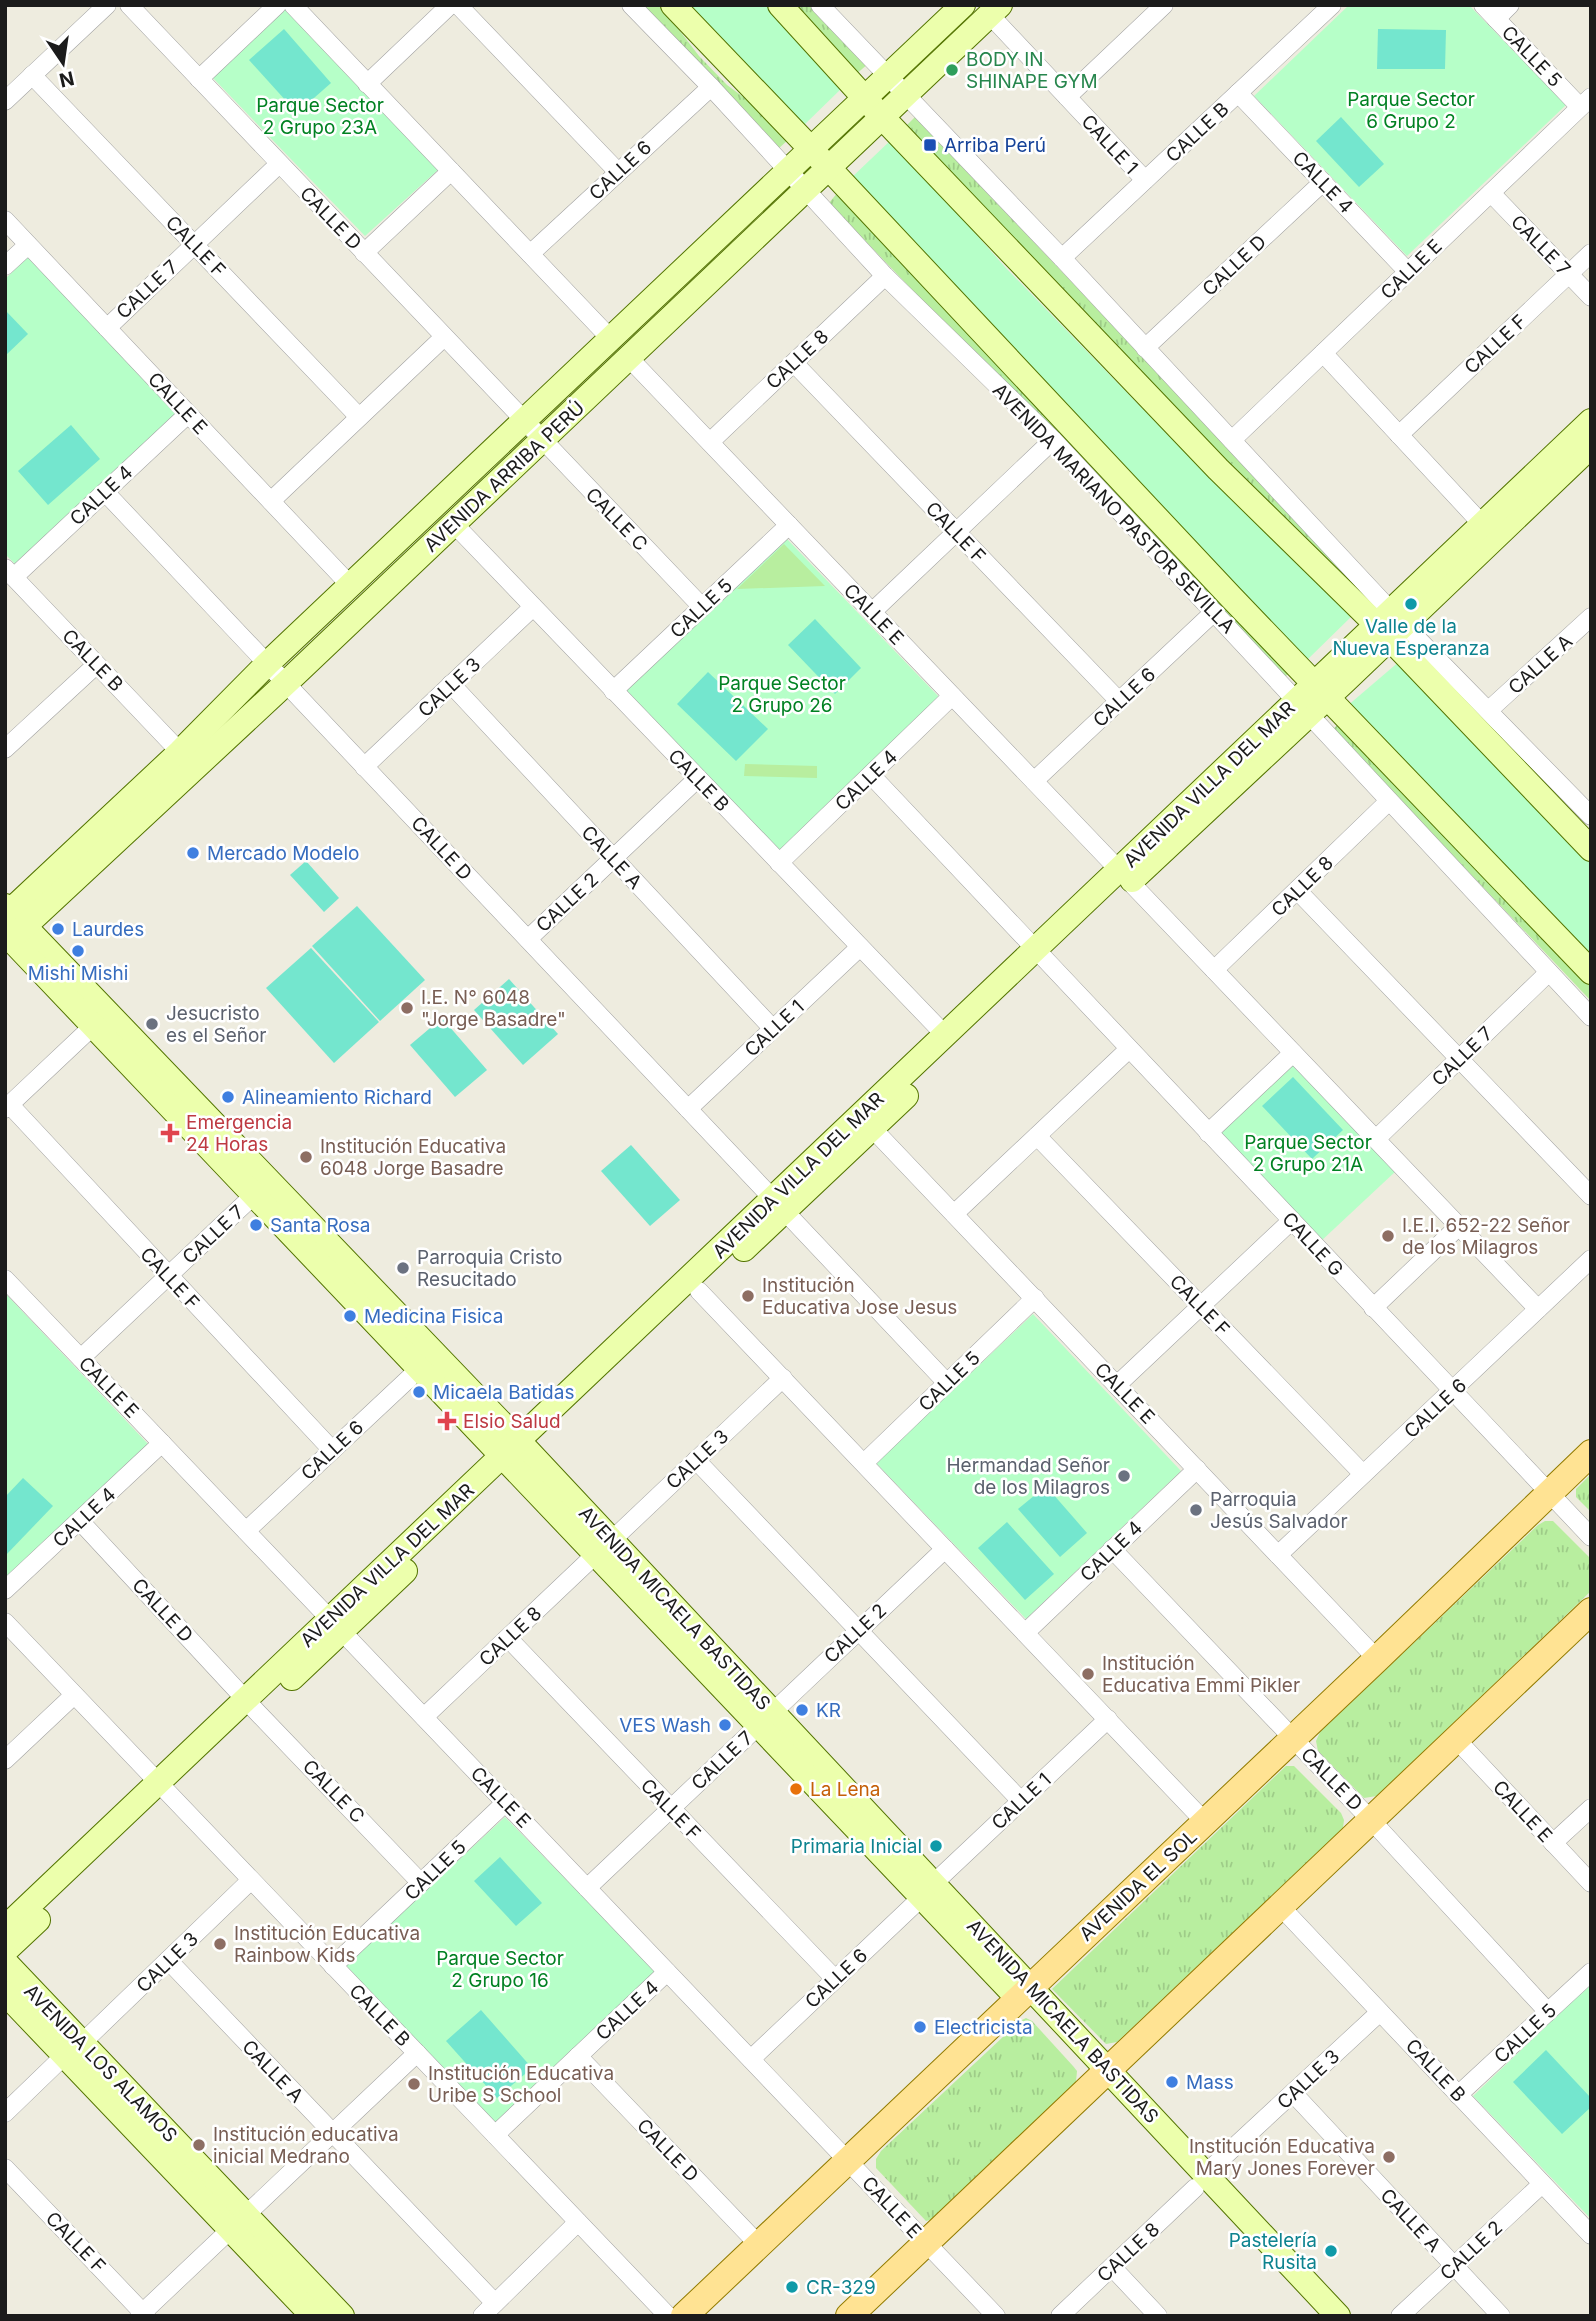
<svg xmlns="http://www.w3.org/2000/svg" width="1596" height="2321" font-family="Inter,sans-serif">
<defs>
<pattern id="grass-tufts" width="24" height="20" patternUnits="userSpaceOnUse" patternTransform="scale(1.75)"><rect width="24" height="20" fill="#b8ee9f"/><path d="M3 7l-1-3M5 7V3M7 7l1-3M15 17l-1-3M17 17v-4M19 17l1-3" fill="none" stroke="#9ecc88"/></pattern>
</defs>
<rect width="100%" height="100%" fill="#eeecdf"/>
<g fill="url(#grass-tufts)">
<polygon points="641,5 660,5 699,56 727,85 757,107 788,140 778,149"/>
<polygon points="792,5 811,5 868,64 855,75"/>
<polygon points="915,117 1370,596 1365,600 1191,426 905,127"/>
<polygon points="838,192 1292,670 1284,678 829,203"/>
<polygon points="1342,721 1591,984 1591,1001 1333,729"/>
<polygon points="1591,1474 1591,1512 1576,1497 1576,1489"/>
<polygon points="1545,1521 1553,1521 1591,1559 1591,1591 1377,1796 1364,1798 1318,1751 1316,1741 1320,1732 1538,1525"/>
<polygon points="1286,1766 1294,1766 1341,1813 1344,1820 1343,1828 1117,2042 1106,2044 1052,1989"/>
<polygon points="1026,2018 1032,2021 1073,2066 1077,2071 1076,2082 934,2219 926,2221 876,2168 876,2159 881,2151 1020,2021"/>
</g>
<g fill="#b6ffc8">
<polygon points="686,5 768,5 842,88 802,127"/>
<polygon points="1349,5 1469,5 1566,105 1407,256 1254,96"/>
<polygon points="285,7 439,169 365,236 211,76"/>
<polygon points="892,139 1005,267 1172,439 1353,615 1307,660 850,179"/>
<polygon points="28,257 177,413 16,565 5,554 5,279"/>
<polygon points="785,537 940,698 779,853 623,690"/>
<polygon points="1401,660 1591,860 1591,962 1346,707"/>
<polygon points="1295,1063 1396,1171 1320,1242 1218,1134"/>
<polygon points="5,1293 148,1444 5,1578"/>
<polygon points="1033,1314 1181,1471 1026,1619 876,1463"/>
<polygon points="505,1817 656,1972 495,2123 345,1965"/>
<polygon points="1591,1983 1591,2219 1473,2096"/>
</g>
<g fill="#b8ee9f">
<polygon points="784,544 825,586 737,589"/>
<polygon points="745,764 817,766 817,778 744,776"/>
</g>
<g fill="#74e6ce">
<polygon points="284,29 331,83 297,113 249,60"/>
<polygon points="1378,29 1446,30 1445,69 1377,69"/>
<polygon points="1341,117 1384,164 1359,187 1316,141"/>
<polygon points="5,310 28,334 5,356"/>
<polygon points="71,425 100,459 48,505 18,471"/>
<polygon points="815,619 861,668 835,694 788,645"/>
<polygon points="708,672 768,729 736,761 677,704"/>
<polygon points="306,861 339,898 324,912 290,875"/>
<polygon points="357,906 425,980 380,1021 312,946"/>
<polygon points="311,948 379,1022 334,1063 266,988"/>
<polygon points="509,979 558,1034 523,1065 474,1010"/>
<polygon points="442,1018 487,1070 455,1097 410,1045"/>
<polygon points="1293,1077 1343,1130 1312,1159 1262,1106"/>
<polygon points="631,1145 680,1200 650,1226 601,1171"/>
<polygon points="23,1478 53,1506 5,1556 5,1497"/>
<polygon points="1046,1486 1087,1533 1060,1557 1018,1509"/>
<polygon points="1007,1522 1054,1574 1025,1600 978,1548"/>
<polygon points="500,1857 542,1903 516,1926 474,1881"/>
<polygon points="481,2010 532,2068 497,2098 446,2041"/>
<polygon points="1546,2050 1591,2098 1591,2107 1562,2134 1513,2082"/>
</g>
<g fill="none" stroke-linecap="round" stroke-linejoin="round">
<g stroke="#a2a2a2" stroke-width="19">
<g id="street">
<polyline points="129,5 702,607"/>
<polyline points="293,5 610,338"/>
<polyline points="458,5 618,172"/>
<polyline points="631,5 711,87 885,276 1053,440 1591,1017"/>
<polyline points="820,5 1062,258 1404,625 1591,816"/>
<polyline points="1483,5 1580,107"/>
<polyline points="990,15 1145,180"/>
<polyline points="1496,19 1510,5"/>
<polyline points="32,75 359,417"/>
<polyline points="199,79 277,5"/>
<polyline points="367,84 450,5"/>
<polyline points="1238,93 1408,272"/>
<polyline points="1067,97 1164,5"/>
<polyline points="5,101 107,5"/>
<polyline points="1491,193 1591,297"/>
<polyline points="5,220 350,585"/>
<polyline points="364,253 451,171"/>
<polyline points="530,254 711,87"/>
<polyline points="1062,258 1332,5"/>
<polyline points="5,266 28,245"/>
<polyline points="107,328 279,164"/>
<polyline points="1145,348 1323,182"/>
<polyline points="1323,353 1482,524"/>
<polyline points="629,358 1119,870"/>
<polyline points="794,363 1119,701"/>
<polyline points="1399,435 1591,253"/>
<polyline points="1232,440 1591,97"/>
<polyline points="710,442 885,276"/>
<polyline points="105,492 947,1383"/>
<polyline points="271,501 444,337"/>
<polyline points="454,524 945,1035"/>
<polyline points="5,568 180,752"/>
<polyline points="14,577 188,414"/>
<polyline points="872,612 1053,440"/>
<polyline points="451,684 773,1029"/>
<polyline points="613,691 789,525"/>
<polyline points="1489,710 1591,617"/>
<polyline points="5,749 96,665"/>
<polyline points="364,767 533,607"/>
<polyline points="871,775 1591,1537"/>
<polyline points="1034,781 1214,612"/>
<polyline points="779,863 952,696"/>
<polyline points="1130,882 1538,1309"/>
<polyline points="1297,890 1591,1196"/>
<polyline points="528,939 698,778"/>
<polyline points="1214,970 1389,801"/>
<polyline points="10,1105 332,1450"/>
<polyline points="5,1109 92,1027"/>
<polyline points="688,1109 860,947"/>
<polyline points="872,1128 1377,1659"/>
<polyline points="1208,1133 1293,1053"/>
<polyline points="1037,1136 1363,1474"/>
<polyline points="1376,1139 1548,973"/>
<polyline points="954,1214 1129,1049"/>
<polyline points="5,1279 996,2316"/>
<polyline points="699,1291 1205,1822"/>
<polyline points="1373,1308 1459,1226"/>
<polyline points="81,1358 254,1195"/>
<polyline points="1117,1385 1291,1221"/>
<polyline points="696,1460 1021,1801"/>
<polyline points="864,1463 1035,1298"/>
<polyline points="80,1521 257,1712 421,1883"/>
<polyline points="246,1531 419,1369"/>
<polyline points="612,1540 783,1378"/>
<polyline points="1112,1549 1371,1820 1548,2012"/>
<polyline points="1278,1555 1591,1259"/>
<polyline points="5,1590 162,1443"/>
<polyline points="5,1622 668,2316"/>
<polyline points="1025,1633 1197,1469"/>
<polyline points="508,1638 835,1979"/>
<polyline points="424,1717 596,1554"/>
<polyline points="1456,1739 1591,1883"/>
<polyline points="5,1760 74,1695"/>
<polyline points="1553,1843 1591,1808"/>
<polyline points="934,1883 1108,1719"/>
<polyline points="587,1888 945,1549"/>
<polyline points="1280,1906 1591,2235"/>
<polyline points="168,1960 495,2303"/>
<polyline points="333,1966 506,1802"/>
<polyline points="82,2043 251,1880"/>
<polyline points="578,2056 759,2245"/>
<polyline points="751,2059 922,1897"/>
<polyline points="1293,2093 1501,2316"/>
<polyline points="1458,2095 1591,1972"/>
<polyline points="5,2113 65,2055"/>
<polyline points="495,2135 667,1972"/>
<polyline points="5,2168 146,2316"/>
<polyline points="1205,2174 1380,2012"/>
<polyline points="1112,2267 1158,2316"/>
<polyline points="139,2316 417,2053"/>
<polyline points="482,2316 578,2222"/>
<polyline points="1060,2316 1195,2188"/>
<polyline points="1400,2316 1542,2184"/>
</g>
</g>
<g stroke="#537400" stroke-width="26">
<g id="secondary">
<polyline points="673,5 810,148 1230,596 1591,972"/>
<polyline points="780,5 882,117 1218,469 1377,625 1591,849"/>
<polyline points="1132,880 1345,681 1591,446"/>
<polyline points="5,906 529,1452 1338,2316"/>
<polyline points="5,916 180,752 267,664 963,5"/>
<polyline points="5,933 1012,1992"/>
<polyline points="13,937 286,683 1000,5"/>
<polyline points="744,1249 906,1096"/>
<polyline points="292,1678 405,1571"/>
<polyline points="5,1928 1591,421"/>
<polyline points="5,1951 38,1920"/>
<polyline points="5,1962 342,2316"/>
<polyline points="5,1993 313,2316"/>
</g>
</g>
<g stroke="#927b00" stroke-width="28">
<g id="primary">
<polyline points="684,2316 1377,1659 1591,1453"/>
<polyline points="849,2316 1591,1611"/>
</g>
</g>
<use href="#street" stroke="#fff" stroke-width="18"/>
<use href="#secondary" stroke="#ecffac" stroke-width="24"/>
<use href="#primary" stroke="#ffe393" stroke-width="26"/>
</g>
<circle fill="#2e9e5b" stroke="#fff" stroke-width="2.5" cx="952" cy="70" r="7"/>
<rect fill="#1a4fb4" stroke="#fff" stroke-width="2.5" x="923" y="138" width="14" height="14" rx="3.5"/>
<g fill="#0f9aa8" stroke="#fff" stroke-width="2.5">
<circle cx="1411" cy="604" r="7"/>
<circle cx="936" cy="1846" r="7"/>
<circle cx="1331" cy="2251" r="7"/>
<circle cx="792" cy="2287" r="7"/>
</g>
<g fill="#3f7fe0" stroke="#fff" stroke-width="2.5">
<circle cx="193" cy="853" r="7"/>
<circle cx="58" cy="929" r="7"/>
<circle cx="78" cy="951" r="7"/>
<circle cx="228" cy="1097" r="7"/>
<circle cx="256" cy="1225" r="7"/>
<circle cx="350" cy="1316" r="7"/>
<circle cx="419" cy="1392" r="7"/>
<circle cx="802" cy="1710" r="7"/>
<circle cx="725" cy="1725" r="7"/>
<circle cx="920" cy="2027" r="7"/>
<circle cx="1172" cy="2082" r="7"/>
</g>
<g fill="#8d6e63" stroke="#fff" stroke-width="2.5">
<circle cx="407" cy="1008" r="7"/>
<circle cx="306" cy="1157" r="7"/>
<circle cx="1388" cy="1236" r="7"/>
<circle cx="748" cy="1296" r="7"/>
<circle cx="1088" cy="1674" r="7"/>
<circle cx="220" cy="1944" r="7"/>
<circle cx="414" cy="2084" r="7"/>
<circle cx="199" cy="2145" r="7"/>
<circle cx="1389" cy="2157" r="7"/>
</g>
<g fill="#6b7280" stroke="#fff" stroke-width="2.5">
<circle cx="152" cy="1024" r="7"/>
<circle cx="403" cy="1268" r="7"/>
<circle cx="1124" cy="1476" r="7"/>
<circle cx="1196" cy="1510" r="7"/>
</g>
<g fill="#e0444e" stroke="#fff" stroke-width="2.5">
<path d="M166.5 1122.5h7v7h7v7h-7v7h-7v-7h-7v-7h7z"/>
<path d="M443.5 1410.5h7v7h7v7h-7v7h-7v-7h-7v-7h7z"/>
</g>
<circle fill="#e8710a" stroke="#fff" stroke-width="2.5" cx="796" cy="1789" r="7"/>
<g text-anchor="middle" stroke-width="5" stroke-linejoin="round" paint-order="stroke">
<g font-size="19" fill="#1b1b1b" stroke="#fff">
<text transform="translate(1532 56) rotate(46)" y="7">CALLE 5</text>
<text transform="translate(1197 132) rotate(-43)" y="7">CALLE B</text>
<text transform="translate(1110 144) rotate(47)" y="7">CALLE 1</text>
<text transform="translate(620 170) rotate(-43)" y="7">CALLE 6</text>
<text transform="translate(1323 182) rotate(46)" y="7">CALLE 4</text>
<text transform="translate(331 218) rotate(46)" y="7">CALLE D</text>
<text transform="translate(1541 245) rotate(46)" y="7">CALLE 7</text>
<text transform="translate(196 246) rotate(46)" y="7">CALLE F</text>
<text transform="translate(1234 265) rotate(-43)" y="7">CALLE D</text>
<text transform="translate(1411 269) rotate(-44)" y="7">CALLE E</text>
<text transform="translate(147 289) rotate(-43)" y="7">CALLE 7</text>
<text transform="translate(1495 344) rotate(-43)" y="7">CALLE F</text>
<text transform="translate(797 359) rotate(-43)" y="7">CALLE 8</text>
<text transform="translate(178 403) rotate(47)" y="7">CALLE E</text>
<text transform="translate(504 476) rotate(-43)" y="7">AVENIDA ARRIBA PERÚ</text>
<text transform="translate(101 495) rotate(-43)" y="7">CALLE 4</text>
<text transform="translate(1114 508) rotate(46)" y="7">AVENIDA MARIANO PASTOR SEVILLA</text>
<text transform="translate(617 519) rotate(46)" y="7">CALLE C</text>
<text transform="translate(956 532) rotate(46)" y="7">CALLE F</text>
<text transform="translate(701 608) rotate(-43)" y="7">CALLE 5</text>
<text transform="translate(874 614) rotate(46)" y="7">CALLE E</text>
<text transform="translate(93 660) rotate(46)" y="7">CALLE B</text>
<text transform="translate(1540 664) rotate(-42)" y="7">CALLE A</text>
<text transform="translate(449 687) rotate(-43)" y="7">CALLE 3</text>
<text transform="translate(1124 697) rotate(-43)" y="7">CALLE 6</text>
<text transform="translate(699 780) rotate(46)" y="7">CALLE B</text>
<text transform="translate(866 780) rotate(-44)" y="7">CALLE 4</text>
<text transform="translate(1209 784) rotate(-44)" y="7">AVENIDA VILLA DEL MAR</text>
<text transform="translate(442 848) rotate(47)" y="7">CALLE D</text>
<text transform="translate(612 857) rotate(47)" y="7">CALLE A</text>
<text transform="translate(1302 886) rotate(-44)" y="7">CALLE 8</text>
<text transform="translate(567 902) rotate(-43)" y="7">CALLE 2</text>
<text transform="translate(774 1028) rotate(-43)" y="7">CALLE 1</text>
<text transform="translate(1462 1056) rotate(-44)" y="7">CALLE 7</text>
<text transform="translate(798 1175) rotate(-44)" y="7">AVENIDA VILLA DEL MAR</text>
<text transform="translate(213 1234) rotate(-43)" y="7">CALLE 7</text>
<text transform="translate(1313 1244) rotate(47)" y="7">CALLE G</text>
<text transform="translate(170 1278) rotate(47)" y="7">CALLE F</text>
<text transform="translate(1200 1305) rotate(46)" y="7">CALLE F</text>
<text transform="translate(949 1381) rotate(-44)" y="7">CALLE 5</text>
<text transform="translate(109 1387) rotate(46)" y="7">CALLE E</text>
<text transform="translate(1125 1393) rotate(46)" y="7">CALLE E</text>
<text transform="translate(1435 1408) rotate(-43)" y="7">CALLE 6</text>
<text transform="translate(332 1450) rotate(-43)" y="7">CALLE 6</text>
<text transform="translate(697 1459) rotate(-43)" y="7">CALLE 3</text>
<text transform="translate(84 1517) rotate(-43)" y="7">CALLE 4</text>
<text transform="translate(1111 1551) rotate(-44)" y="7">CALLE 4</text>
<text transform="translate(387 1565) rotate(-43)" y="7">AVENIDA VILLA DEL MAR</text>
<text transform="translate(675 1608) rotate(47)" y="7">AVENIDA MICAELA BASTIDAS</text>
<text transform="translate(163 1610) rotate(47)" y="7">CALLE D</text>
<text transform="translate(855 1633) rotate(-43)" y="7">CALLE 2</text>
<text transform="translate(510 1636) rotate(-43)" y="7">CALLE 8</text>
<text transform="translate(722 1760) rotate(-43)" y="7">CALLE 7</text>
<text transform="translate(1332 1779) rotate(46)" y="7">CALLE D</text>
<text transform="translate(334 1791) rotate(46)" y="7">CALLE C</text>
<text transform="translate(501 1797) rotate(46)" y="7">CALLE E</text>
<text transform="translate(1021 1801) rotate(-43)" y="7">CALLE 1</text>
<text transform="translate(671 1809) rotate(46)" y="7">CALLE F</text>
<text transform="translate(1523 1811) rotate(47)" y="7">CALLE E</text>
<text transform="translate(435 1870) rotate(-44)" y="7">CALLE 5</text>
<text transform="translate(1138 1885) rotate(-43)" y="7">AVENIDA EL SOL</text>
<text transform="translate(167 1962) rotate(-44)" y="7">CALLE 3</text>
<text transform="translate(836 1978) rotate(-43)" y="7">CALLE 6</text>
<text transform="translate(627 2010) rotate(-43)" y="7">CALLE 4</text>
<text transform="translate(380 2015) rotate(46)" y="7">CALLE B</text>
<text transform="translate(1063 2021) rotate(47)" y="7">AVENIDA MICAELA BASTIDAS</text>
<text transform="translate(1525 2033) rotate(-43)" y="7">CALLE 5</text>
<text transform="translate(101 2063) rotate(46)" y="7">AVENIDA LOS ALAMOS</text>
<text transform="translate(1436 2070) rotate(47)" y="7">CALLE B</text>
<text transform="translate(273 2071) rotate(46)" y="7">CALLE A</text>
<text transform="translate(1308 2079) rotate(-43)" y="7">CALLE 3</text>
<text transform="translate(668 2150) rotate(46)" y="7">CALLE D</text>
<text transform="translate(892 2207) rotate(47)" y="7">CALLE E</text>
<text transform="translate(1411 2220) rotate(47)" y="7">CALLE A</text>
<text transform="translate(76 2242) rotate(46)" y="7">CALLE F</text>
<text transform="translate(1471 2250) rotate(-43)" y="7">CALLE 2</text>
<text transform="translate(1128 2252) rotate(-43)" y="7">CALLE 8</text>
</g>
<g font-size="19" fill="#27864d" stroke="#fff" text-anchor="start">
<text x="966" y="66">BODY IN<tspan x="966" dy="22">SHINAPE GYM</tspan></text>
</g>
<g font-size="19" fill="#018122" stroke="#fff">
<text x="1411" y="106">Parque Sector<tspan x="1411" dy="22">6 Grupo 2</tspan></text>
<text x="320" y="112">Parque Sector<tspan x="320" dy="22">2 Grupo 23A</tspan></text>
<text x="782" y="690">Parque Sector<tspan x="782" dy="22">2 Grupo 26</tspan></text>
<text x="1308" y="1149">Parque Sector<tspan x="1308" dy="22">2 Grupo 21A</tspan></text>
<text x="500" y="1965">Parque Sector<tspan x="500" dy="22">2 Grupo 16</tspan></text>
</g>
<g font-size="19" fill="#164399" stroke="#fff" text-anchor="start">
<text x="944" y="152">Arriba Perú</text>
</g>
<g font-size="19" fill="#0d838f" stroke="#fff" text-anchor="end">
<text x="1411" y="633" text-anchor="middle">Valle de la<tspan x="1411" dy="22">Nueva Esperanza</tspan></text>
<text x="922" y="1853">Primaria Inicial</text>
<text x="1317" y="2247">Pastelería<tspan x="1317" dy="22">Rusita</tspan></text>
<text x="806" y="2294" text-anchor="start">CR-329</text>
</g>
<g font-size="19" fill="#366cbe" stroke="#fff" text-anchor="start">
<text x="207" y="860">Mercado Modelo</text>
<text x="72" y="936">Laurdes</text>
<text x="78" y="980" text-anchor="middle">Mishi Mishi</text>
<text x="242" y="1104">Alineamiento Richard</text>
<text x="270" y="1232">Santa Rosa</text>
<text x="364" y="1323">Medicina Fisica</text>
<text x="433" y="1399">Micaela Batidas</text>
<text x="816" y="1717">KR</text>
<text x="711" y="1732" text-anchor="end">VES Wash</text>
<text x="934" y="2034">Electricista</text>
<text x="1186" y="2089">Mass</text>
</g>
<g font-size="19" fill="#785e54" stroke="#fff" text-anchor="start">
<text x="421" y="1004">I.E. N° 6048<tspan x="421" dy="22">"Jorge Basadre"</tspan></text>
<text x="320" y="1153">Institución Educativa<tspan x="320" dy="22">6048 Jorge Basadre</tspan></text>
<text x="1402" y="1232">I.E.I. 652-22 Señor<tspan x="1402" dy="22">de los Milagros</tspan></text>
<text x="762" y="1292">Institución<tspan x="762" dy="22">Educativa Jose Jesus</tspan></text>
<text x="1102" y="1670">Institución<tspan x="1102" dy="22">Educativa Emmi Pikler</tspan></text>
<text x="234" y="1940">Institución Educativa<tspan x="234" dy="22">Rainbow Kids</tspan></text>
<text x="428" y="2080">Institución Educativa<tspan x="428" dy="22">Uribe S School</tspan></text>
<text x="213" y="2141">Institución educativa<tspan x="213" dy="22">inicial Medrano</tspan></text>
<text x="1375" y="2153" text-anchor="end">Institución Educativa<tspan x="1375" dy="22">Mary Jones Forever</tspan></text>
</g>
<g font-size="19" fill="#5b616d" stroke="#fff" text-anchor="start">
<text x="166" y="1020">Jesucristo<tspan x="166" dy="22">es el Señor</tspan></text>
<text x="417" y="1264">Parroquia Cristo<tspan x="417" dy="22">Resucitado</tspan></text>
<text x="1110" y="1472" text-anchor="end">Hermandad Señor<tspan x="1110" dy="22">de los Milagros</tspan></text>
<text x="1210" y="1506">Parroquia<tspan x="1210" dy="22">Jesús Salvador</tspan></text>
</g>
<g font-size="19" fill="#be3a42" stroke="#fff" text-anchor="start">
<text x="186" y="1129">Emergencia<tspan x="186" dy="22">24 Horas</tspan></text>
<text x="463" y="1428">Elsio Salud</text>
</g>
<g font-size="19" fill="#c56008" stroke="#fff" text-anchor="start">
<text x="810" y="1796">La Lena</text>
</g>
</g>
<rect width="1596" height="2321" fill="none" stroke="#1b1b1b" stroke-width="14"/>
<g transform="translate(63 63) rotate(167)" stroke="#ffffff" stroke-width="5" paint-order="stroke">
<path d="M0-5L12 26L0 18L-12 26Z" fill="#1b1b1b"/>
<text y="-10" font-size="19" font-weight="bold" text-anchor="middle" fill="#1b1b1b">N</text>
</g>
</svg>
